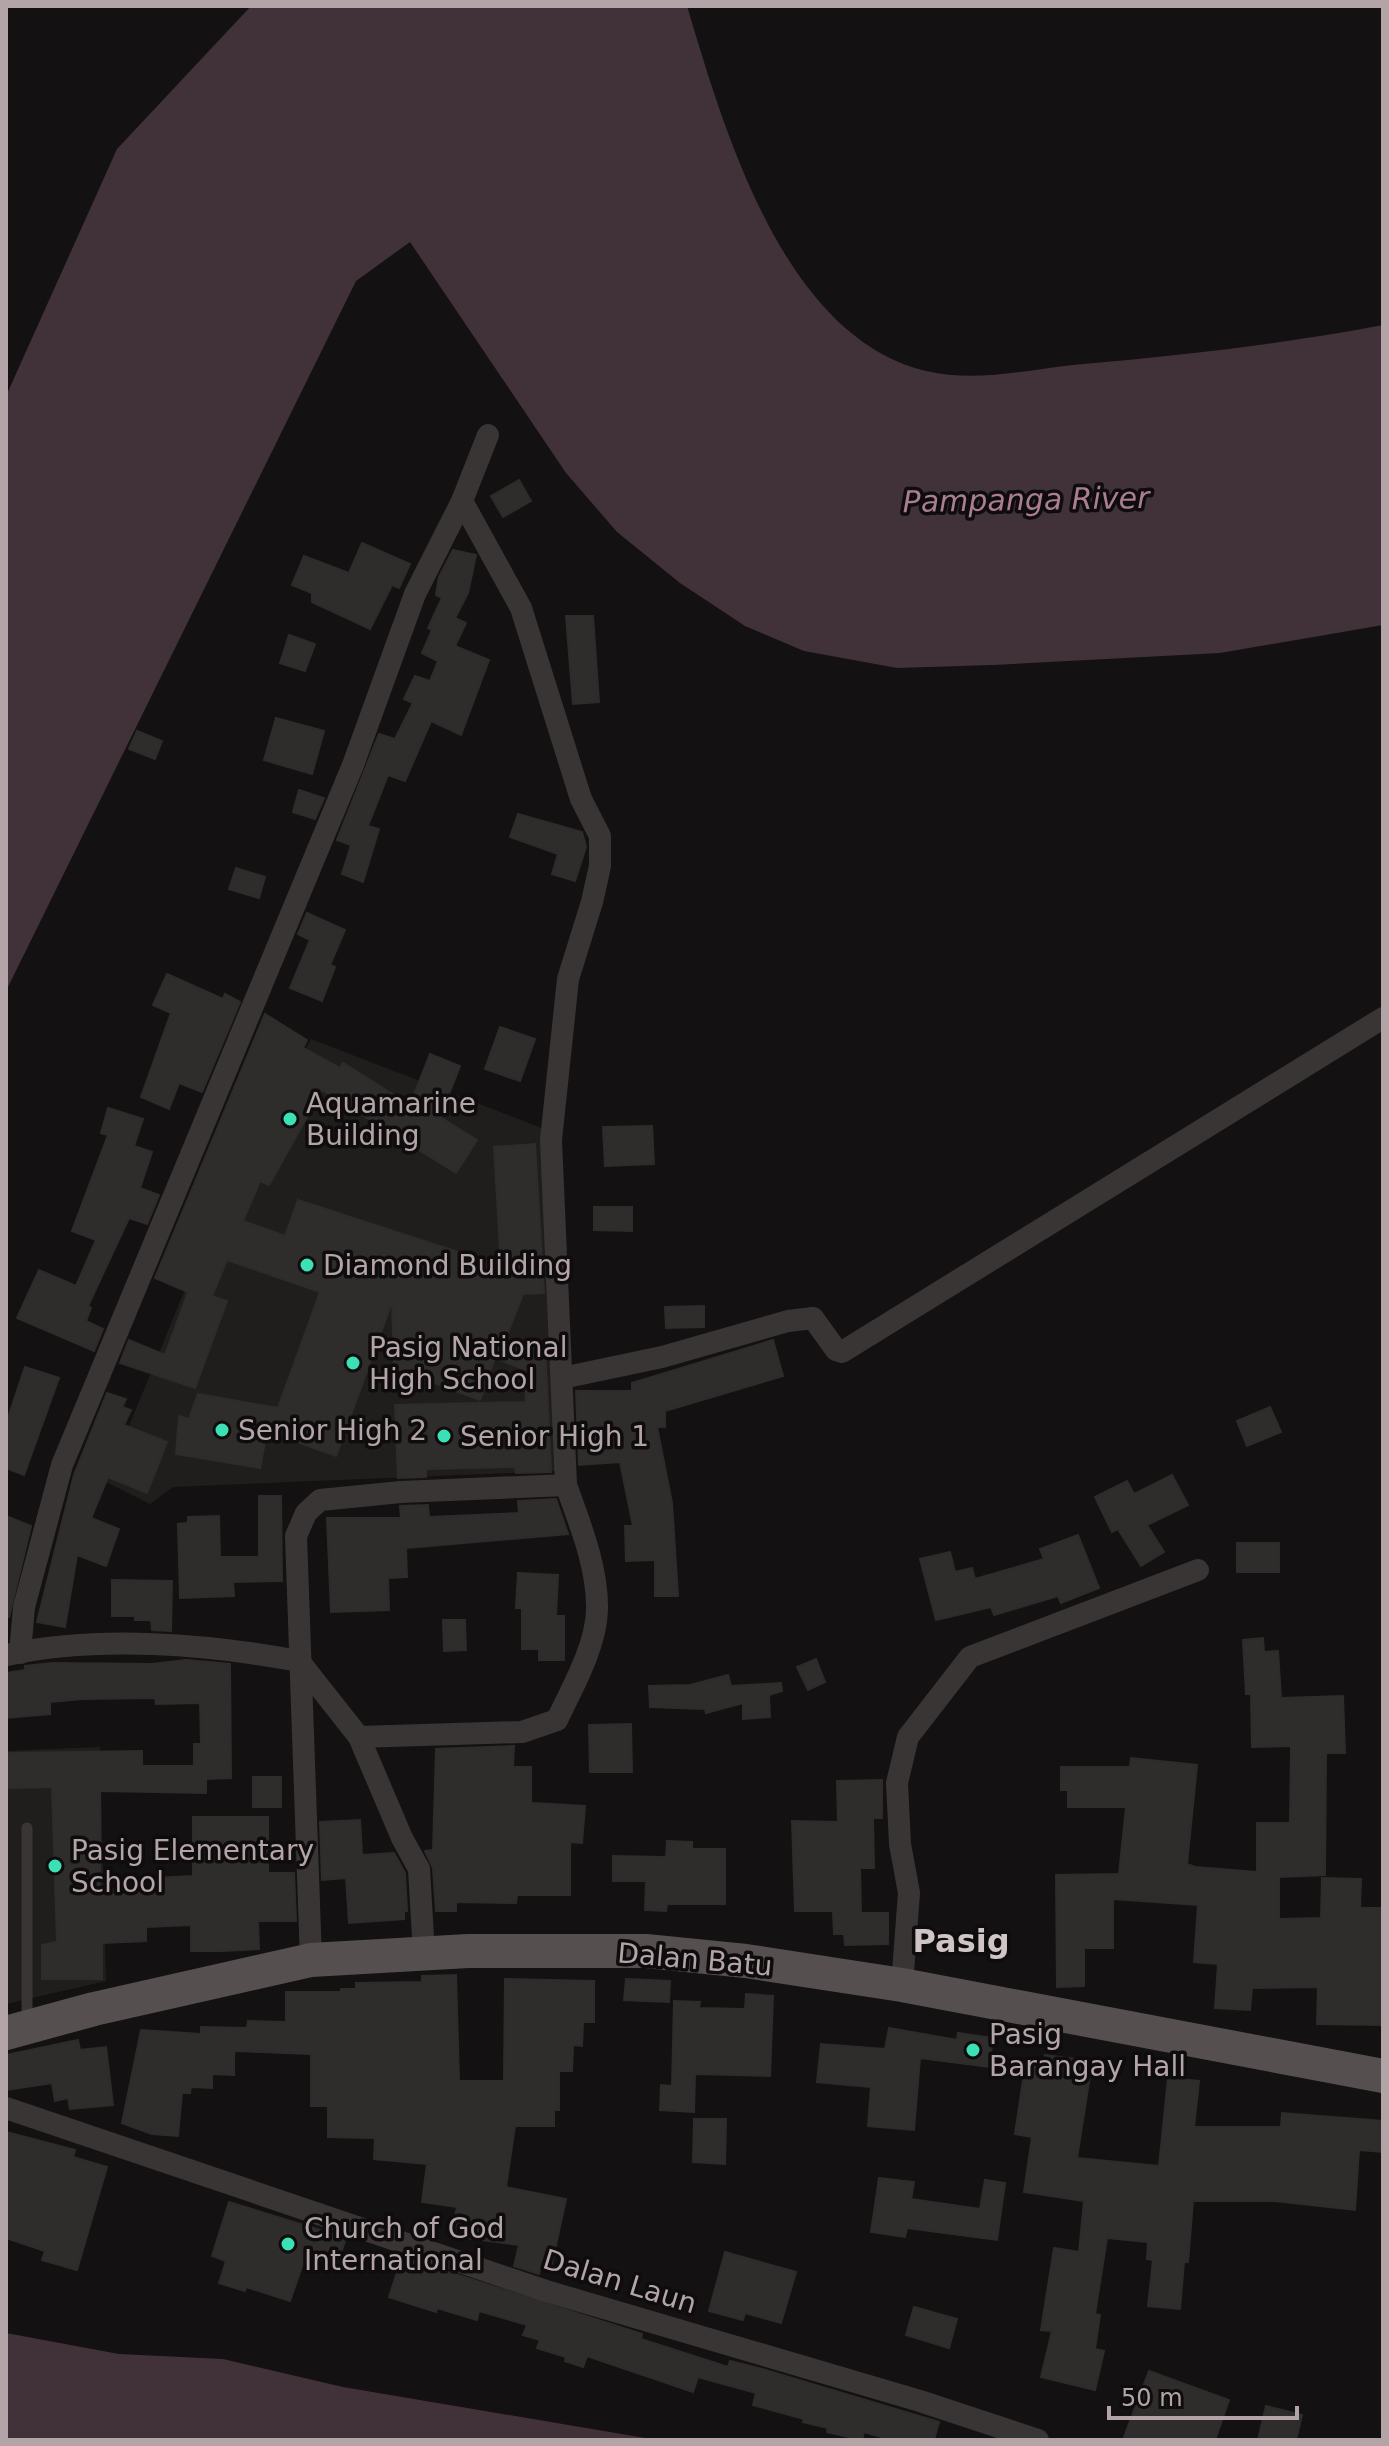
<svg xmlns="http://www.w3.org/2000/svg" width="1389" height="2446" font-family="'DejaVu Sans',sans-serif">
<rect width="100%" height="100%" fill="#131111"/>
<g fill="#201e1d">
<polygon points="311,1039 544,1129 555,1471 173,1487 150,1504 106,1482 221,1202"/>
<polygon points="100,1747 106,1981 6,2004 6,1751"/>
</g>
<g fill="#413139">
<path d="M251 6H687C724 129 783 337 926 371 980 383 1029 369 1083 364 1184 355 1283 344 1383 325V625L1220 653 993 665 897 668 804 651 745 626 680 583 617 532 566 473 410 242 356 281 6 991V396L117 149Z"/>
<polygon points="6,2333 119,2354 223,2359 343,2387 657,2440 6,2440"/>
</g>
<g fill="#2f2d2c" stroke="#2e2c2b" stroke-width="2">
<polygon points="519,480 531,501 503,517 491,496"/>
<polygon points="362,543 410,564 399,588 392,585 370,629 312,602 312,593 292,585 304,556 349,573"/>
<polygon points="453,550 476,555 468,593 455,618 466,623 455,646 489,660 461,735 431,721 405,781 388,775 368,826 379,829 363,882 342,874 351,845 337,840 379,734 395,739 413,703 404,699 415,676 430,681 438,661 422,653 432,630 428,628 442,598 436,595 439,577"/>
<polygon points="566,616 593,616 599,702 573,704"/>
<polygon points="289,635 315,644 305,671 280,663"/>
<polygon points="276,718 324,731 312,774 264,760"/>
<polygon points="137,731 162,741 155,759 129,749"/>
<polygon points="299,790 324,798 315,819 293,812"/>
<polygon points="518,814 582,832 586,847 575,881 552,874 558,854 510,837"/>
<polygon points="236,868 265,877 259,898 229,889"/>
<polygon points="307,913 345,930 330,965 335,967 322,1001 290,988 310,940 298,934"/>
<polygon points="167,974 223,999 225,994 240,1002 202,1092 179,1083 169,1109 141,1097 171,1013 153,1005"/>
<polygon points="265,1014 307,1040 303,1048 340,1068 343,1063 410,1105 430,1054 460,1066 440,1117 477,1140 456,1173 322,1090 269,1185 260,1181 243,1221 285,1236 298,1200 501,1266 494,1147 535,1144 544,1293 523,1294 503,1345 545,1345 551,1472 516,1473 515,1467 426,1469 426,1477 398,1478 395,1405 526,1402 525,1370 495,1358 480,1400 394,1368 392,1302 336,1456 267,1431 260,1468 176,1454 179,1416 189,1419 198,1394 278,1408 320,1292 227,1260 212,1296 227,1301 195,1388 120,1363 129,1340 165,1355 188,1292 155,1278"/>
<polygon points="500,1027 535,1039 520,1081 485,1069"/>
<polygon points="108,1108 143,1119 134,1146 152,1152 140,1188 159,1195 147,1224 129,1218 88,1306 91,1308 86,1321 103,1329 94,1351 17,1318 39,1270 76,1286 96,1240 72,1231 108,1135 101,1133"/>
<polygon points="652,1126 654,1164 605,1166 603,1127"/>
<polygon points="594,1207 632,1207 632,1231 594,1230"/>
<polygon points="704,1306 704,1327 666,1328 665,1307"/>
<polygon points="773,1340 783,1376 665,1411 665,1427 657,1427 672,1503 678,1596 655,1596 655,1560 626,1561 625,1526 633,1526 620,1462 579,1465 576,1391 632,1391 632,1383"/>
<polygon points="25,1367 59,1378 24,1475 6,1468 6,1424"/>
<polygon points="107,1393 126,1399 122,1407 131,1410 124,1425 167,1442 147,1493 108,1477 91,1518 119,1529 106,1566 77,1555 65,1627 37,1622 74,1475"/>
<polygon points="1270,1407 1281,1432 1247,1446 1237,1421"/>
<polygon points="1172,1475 1188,1505 1147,1525 1164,1552 1141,1566 1118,1529 1112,1532 1095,1497 1127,1481 1134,1494"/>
<polygon points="259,1496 281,1496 282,1581 233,1582 234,1596 180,1598 178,1524 188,1523 188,1517 219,1516 220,1557 259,1557"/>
<polygon points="556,1499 568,1534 406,1548 407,1577 388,1578 389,1610 331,1612 327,1518 401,1518 400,1506 428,1505 429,1517 519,1513 518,1501"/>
<polygon points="6,1516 31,1526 9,1617 6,1617"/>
<polygon points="1078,1535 1099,1588 1061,1603 1058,1596 994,1615 991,1607 936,1620 920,1559 950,1552 955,1572 972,1568 975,1579 1044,1559 1040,1549"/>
<rect x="1237" y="1543" width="42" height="29"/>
<polygon points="518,1573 558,1575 556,1616 564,1616 564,1660 539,1660 539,1649 522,1649 522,1608 516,1608"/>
<polygon points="112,1580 172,1581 171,1631 152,1630 151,1620 135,1620 135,1616 112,1616"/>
<polygon points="443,1620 465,1620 466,1650 444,1651"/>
<polygon points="1263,1638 1264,1652 1278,1651 1281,1698 1343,1696 1345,1753 1326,1753 1325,1875 1279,1877 1279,1919 1321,1918 1322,1878 1361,1879 1360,1908 1383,1908 1383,2025 1317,2024 1318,1987 1252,1988 1250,2010 1215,2008 1218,1964 1194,1962 1198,1905 1113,1899 1113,1948 1084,1948 1084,1986 1057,1987 1056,1875 1119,1874 1126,1807 1068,1807 1068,1790 1061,1790 1061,1767 1130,1767 1131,1758 1197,1765 1187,1864 1195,1867 1257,1872 1257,1823 1290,1823 1291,1746 1252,1747 1251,1694 1246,1694 1243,1640"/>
<polygon points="816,1659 825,1682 808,1690 797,1667"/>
<polygon points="186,1660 230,1664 231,1778 206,1779 206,1793 100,1791 100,1890 157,1888 156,1878 193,1876 193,1817 268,1817 268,1873 294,1873 296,1921 258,1921 259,1949 222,1951 191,1951 191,1925 146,1927 146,1941 102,1943 102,1979 42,1979 42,1945 57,1942 52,1787 8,1788 7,1753 142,1751 142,1766 194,1766 194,1744 201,1744 200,1703 156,1704 155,1698 82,1699 50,1702 50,1714 6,1718 6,1673 25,1670 25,1666 52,1663 152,1664"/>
<polygon points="728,1675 731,1686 781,1683 782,1691 769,1695 770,1717 743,1719 743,1703 706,1713 705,1709 650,1707 649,1686 690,1685"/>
<polygon points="631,1724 632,1772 590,1772 589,1725"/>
<polygon points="514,1746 513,1767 531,1767 531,1803 585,1806 582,1843 570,1842 570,1895 517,1895 516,1903 456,1902 456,1911 436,1911 433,1868 425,1851 433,1850 436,1749"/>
<rect x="253" y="1777" width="28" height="30"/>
<polygon points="882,1780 882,1818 873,1818 874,1868 860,1868 861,1913 888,1913 888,1944 845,1945 844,1934 834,1934 833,1911 795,1911 792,1821 838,1822 837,1781"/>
<polygon points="360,1820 362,1855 394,1853 405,1873 407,1911 404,1911 404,1919 349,1923 346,1878 322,1880 320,1822"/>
<polygon points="667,1841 692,1842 692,1849 725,1849 725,1904 667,1904 666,1911 645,1910 646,1881 613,1881 613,1856 666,1857"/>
<polygon points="456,1975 459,2081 504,2081 505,1979 594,1981 594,2022 583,2022 582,2046 573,2045 572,2071 559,2071 559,2110 554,2110 554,2126 515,2126 506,2187 566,2199 551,2268 541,2266 539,2274 514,2266 519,2245 451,2236 457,2207 422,2202 427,2164 374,2159 375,2138 328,2137 328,2106 311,2106 311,2054 234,2051 234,2075 212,2074 212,2088 191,2087 190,2093 182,2093 178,2136 152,2134 122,2123 141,2030 201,2034 201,2027 247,2028 248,2021 286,2022 286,1992 341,1992 341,1989 356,1989 356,1983 422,1982 422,1976"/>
<polygon points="626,1979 670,1981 669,2002 624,2000"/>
<polygon points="746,1994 773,1996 770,2076 695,2074 694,2112 660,2110 661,2085 672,2086 674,2001 700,2002 699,2008 745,2009"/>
<polygon points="889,2028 957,2040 958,2033 993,2038 989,2067 920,2058 914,2130 868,2126 871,2087 817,2082 821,2044 885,2049"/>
<polygon points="78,2040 80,2050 106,2047 113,2105 70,2109 68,2098 55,2101 52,2083 6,2090 6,2055"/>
<polygon points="1045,2055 1076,2059 1074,2066 1091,2069 1077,2158 1159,2166 1168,2078 1199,2081 1194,2127 1281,2127 1282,2113 1383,2121 1383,2152 1359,2150 1355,2210 1275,2201 1193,2201 1188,2262 1184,2262 1180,2309 1148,2306 1153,2260 1147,2259 1148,2242 1107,2238 1095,2314 1100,2315 1095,2349 1104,2351 1095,2390 1041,2377 1052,2331 1041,2330 1054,2248 1079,2252 1084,2201 1024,2192 1032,2137 1015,2134 1026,2060 1044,2063"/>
<polygon points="694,2119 726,2119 725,2164 693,2162"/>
<polygon points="6,2132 75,2150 73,2157 107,2167 77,2270 42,2260 45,2251 6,2238"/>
<polygon points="879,2178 914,2182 911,2199 980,2209 985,2180 1005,2183 997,2240 907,2228 905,2237 871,2232"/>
<polygon points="229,2202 346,2238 337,2265 306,2255 290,2301 246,2287 245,2291 219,2283 226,2261 212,2256"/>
<polygon points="725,2252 796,2272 781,2323 745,2313 743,2320 709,2311"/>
<polygon points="402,2257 642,2334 641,2339 728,2367 730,2361 762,2369 939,2422 934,2440 891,2440 864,2432 862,2440 827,2432 828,2428 803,2422 804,2419 753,2405 756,2393 698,2377 693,2392 587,2356 583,2367 565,2361 566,2357 537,2348 540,2340 523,2335 527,2325 479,2311 477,2320 437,2308 436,2312 389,2297"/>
<polygon points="914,2307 957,2319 949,2348 906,2335"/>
<polygon points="1149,2371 1229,2400 1215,2440 1123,2440"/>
<polygon points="1266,2406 1302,2415 1296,2440 1258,2440"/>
</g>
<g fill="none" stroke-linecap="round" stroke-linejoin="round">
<polyline stroke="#393535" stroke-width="11" points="27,2023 27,1828"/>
<g stroke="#393535" stroke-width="22">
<polyline points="562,1378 662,1357 788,1321 813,1318 836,1350 842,1352 1383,1018"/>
<polyline points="20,1653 24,1607 62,1465 353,765 415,594 462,501 488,435"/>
<path d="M7 1655C98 1635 208 1644 299 1661L359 1737 402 1838 419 1869 424 1954"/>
<path d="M359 1737 522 1732 557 1720C572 1688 596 1647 597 1610 598 1568 580 1524 566 1485"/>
<polyline points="311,1960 296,1536 306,1513 320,1500 401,1492 566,1485 551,1140 568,979 592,902 600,866 600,836 581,799 521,608 462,501"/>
<polyline points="902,1985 909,1893 900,1844 897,1783 908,1737 970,1657 1198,1570"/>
<polyline points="6,2108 546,2291 920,2401 1038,2440"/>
</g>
<polyline stroke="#564f50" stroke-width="34" points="6,2033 94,2009 311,1960 468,1951 646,1951 746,1961 902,1985 1383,2076"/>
</g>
<g fill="#3be1b4" stroke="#0e0c0c" stroke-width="3">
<circle cx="290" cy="1119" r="8"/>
<circle cx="307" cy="1265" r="8"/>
<circle cx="353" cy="1363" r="8"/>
<circle cx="222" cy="1430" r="8"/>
<circle cx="444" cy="1436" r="8"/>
<circle cx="55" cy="1866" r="8"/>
<circle cx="973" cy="2050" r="8"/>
<circle cx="288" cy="2244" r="8"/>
</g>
<g text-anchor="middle" stroke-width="7" stroke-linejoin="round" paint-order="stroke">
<g font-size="28" fill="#b2a4a7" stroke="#0e0c0c" text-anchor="start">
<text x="306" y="1113">Aquamarine<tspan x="306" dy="32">Building</tspan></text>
<text x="323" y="1275">Diamond Building</text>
<text x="369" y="1357">Pasig National<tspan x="369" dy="32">High School</tspan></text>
<text x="238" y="1440">Senior High 2</text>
<text x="460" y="1446">Senior High 1</text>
<text x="71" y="1860">Pasig Elementary<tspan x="71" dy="32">School</tspan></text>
<text x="989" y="2044">Pasig<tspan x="989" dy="32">Barangay Hall</tspan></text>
<text x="304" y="2238">Church of God<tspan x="304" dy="32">International</tspan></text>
</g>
<g font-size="28" fill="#b2a4a7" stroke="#0e0c0c">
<text transform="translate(695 1959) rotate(5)" y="10">Dalan Batu</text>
<text transform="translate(620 2281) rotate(17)" y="10">Dalan Laun</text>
</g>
<g font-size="30" font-style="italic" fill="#ab7d92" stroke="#0e0c0c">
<text transform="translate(1026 500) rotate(-1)" y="10">Pampanga River</text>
</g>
<g font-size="32" font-weight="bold" fill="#cfc4c6" stroke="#0e0c0c">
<text x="961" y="1952">Pasig</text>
</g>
</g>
<rect width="1389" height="2446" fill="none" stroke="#b2a4a7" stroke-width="16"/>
<path d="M1109 2406v12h188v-12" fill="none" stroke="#b2a4a7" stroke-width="4"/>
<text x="1121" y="2406" font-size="24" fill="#b2a4a7" stroke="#0e0c0c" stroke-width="6" paint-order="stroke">50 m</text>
</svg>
